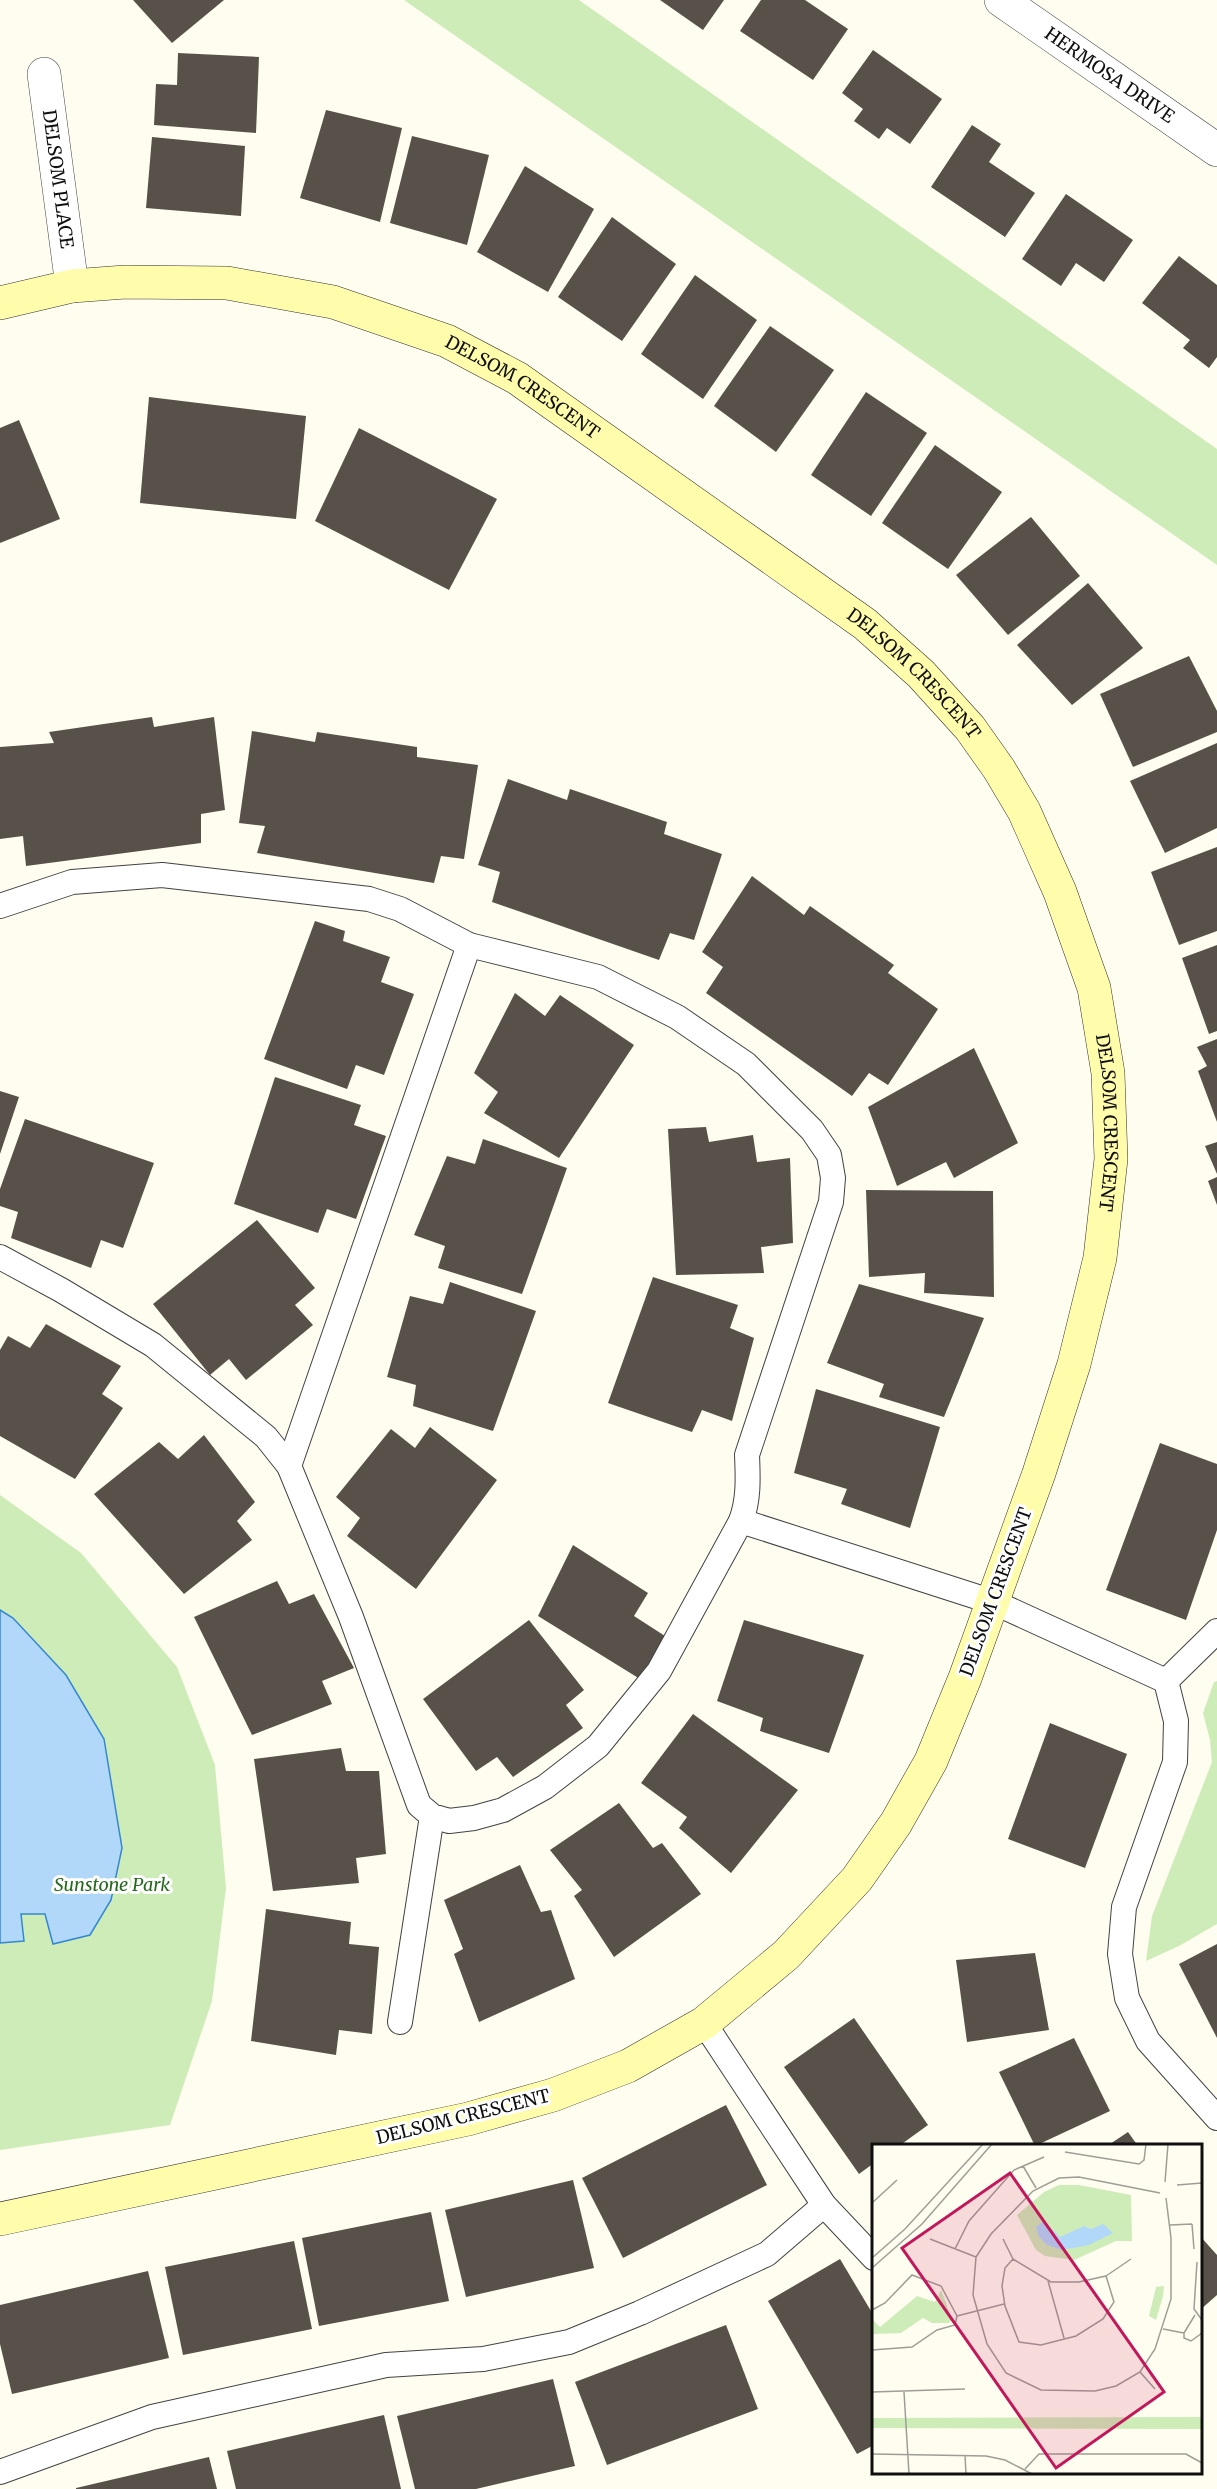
<svg xmlns="http://www.w3.org/2000/svg" width="1217" height="2489" font-family="Merriweather,serif">
<rect width="100%" height="100%" fill="#fffdf0"/>
<g fill="#ceecb8">
<polygon points="404,0 579,0 1217,449 1217,565"/>
<polygon points="0,1495 81,1553 177,1667 215,1765 226,1888 212,2001 170,2125 0,2150"/>
<polygon points="1217,1681 1217,1924 1179,1946 1146,1961 1152,1916 1212,1762 1210,1740 1203,1713 1214,1682"/>
</g>
<polygon fill="#b2d8f9" stroke="#3587d4" stroke-width="1.5" points="0,1610 13,1618 66,1675 104,1739 122,1848 111,1900 90,1935 53,1944 45,1914 21,1914 24,1941 0,1943"/>
<g fill="#58514a">
<polygon points="133,0 224,0 172,43"/>
<polygon points="660,0 724,0 703,30"/>
<polygon points="761,0 805,0 848,29 813,80 740,31"/>
<polygon points="873,50 942,99 910,144 887,128 879,139 854,121 863,109 842,93"/>
<polygon points="178,53 259,57 256,133 154,125 156,84 177,85"/>
<polygon points="326,110 402,128 380,222 300,198"/>
<polygon points="972,125 1001,144 989,162 1035,193 1005,237 931,187"/>
<polygon points="412,136 489,155 467,245 390,223"/>
<polygon points="152,137 245,146 241,216 146,208"/>
<polygon points="525,166 594,209 548,292 477,252"/>
<polygon points="1066,194 1133,240 1104,282 1076,263 1061,286 1022,259"/>
<polygon points="612,217 676,264 622,341 558,297"/>
<polygon points="1179,256 1217,285 1217,357 1209,368 1183,348 1190,340 1142,303"/>
<polygon points="695,275 757,320 703,399 641,354"/>
<polygon points="770,326 834,370 776,452 714,406"/>
<polygon points="866,392 927,433 871,516 811,475"/>
<polygon points="149,397 306,416 296,519 140,503"/>
<polygon points="19,420 60,519 0,543 0,428"/>
<polygon points="359,428 497,499 449,590 315,521"/>
<polygon points="935,445 1002,492 948,569 882,523"/>
<polygon points="1031,517 1080,576 1008,635 956,575"/>
<polygon points="1088,583 1143,648 1072,705 1017,645"/>
<polygon points="1189,656 1217,711 1217,732 1133,767 1100,694"/>
<polygon points="152,717 154,727 214,717 225,810 201,814 201,843 26,866 23,836 0,839 0,747 54,743 49,732"/>
<polygon points="252,731 315,742 317,732 417,747 417,757 478,765 464,859 441,856 434,883 257,853 265,826 239,823"/>
<polygon points="1217,743 1217,828 1165,853 1130,781"/>
<polygon points="508,779 567,800 570,789 667,822 664,834 722,854 694,940 670,933 659,960 492,902 500,872 478,865"/>
<polygon points="1217,847 1217,931 1179,945 1151,872"/>
<polygon points="752,876 804,915 810,906 894,965 888,973 938,1009 888,1085 869,1073 852,1096 706,993 723,967 702,952"/>
<polygon points="315,921 345,931 343,941 390,957 381,982 414,994 384,1075 356,1065 347,1089 264,1059"/>
<polygon points="1217,945 1217,1031 1209,1034 1182,958"/>
<polygon points="515,993 545,1016 560,995 634,1045 559,1158 484,1113 498,1092 474,1073"/>
<polygon points="1217,1039 1217,1122 1198,1071 1207,1066 1197,1047"/>
<polygon points="974,1048 1018,1143 954,1178 946,1162 897,1186 868,1107"/>
<polygon points="275,1077 361,1105 354,1125 386,1136 356,1219 327,1209 318,1233 234,1204"/>
<polygon points="0,1091 19,1097 0,1154"/>
<polygon points="25,1119 154,1163 123,1248 101,1240 91,1268 11,1238 18,1212 0,1206 0,1189"/>
<polygon points="706,1127 709,1142 753,1135 757,1162 790,1158 793,1243 761,1247 764,1273 676,1275 668,1129"/>
<polygon points="483,1139 567,1168 522,1294 438,1268 445,1246 414,1235 447,1156 475,1164"/>
<polygon points="1217,1142 1217,1174 1205,1146"/>
<polygon points="1217,1177 1217,1205 1208,1181"/>
<polygon points="866,1190 993,1191 994,1297 924,1293 925,1273 869,1277"/>
<polygon points="257,1220 315,1288 295,1305 313,1325 246,1380 229,1359 210,1375 153,1304"/>
<polygon points="653,1277 738,1305 730,1328 754,1338 732,1421 702,1410 692,1432 608,1403"/>
<polygon points="450,1282 536,1311 493,1431 413,1406 416,1385 387,1377 410,1296 443,1304"/>
<polygon points="859,1284 984,1318 944,1417 879,1397 884,1384 827,1363"/>
<polygon points="46,1324 121,1366 102,1394 123,1408 75,1479 0,1436 0,1350 8,1336 30,1348"/>
<polygon points="816,1389 940,1427 910,1528 841,1504 847,1489 794,1473"/>
<polygon points="430,1427 497,1480 416,1589 347,1536 360,1518 336,1497 391,1429 415,1448"/>
<polygon points="204,1435 255,1502 237,1521 252,1540 184,1594 94,1494 159,1442 178,1459"/>
<polygon points="1160,1443 1217,1464 1217,1530 1186,1620 1106,1590"/>
<polygon points="573,1545 648,1593 634,1616 665,1636 640,1679 538,1616"/>
<polygon points="277,1581 289,1604 314,1594 354,1668 322,1681 332,1704 252,1735 194,1617"/>
<polygon points="529,1620 584,1690 566,1705 583,1728 513,1777 497,1757 476,1771 423,1699"/>
<polygon points="744,1620 864,1655 829,1753 760,1731 763,1718 717,1701"/>
<polygon points="693,1714 798,1790 731,1873 679,1828 687,1817 641,1783"/>
<polygon points="1050,1723 1127,1754 1085,1868 1008,1839"/>
<polygon points="341,1748 346,1771 379,1771 386,1854 356,1858 359,1883 273,1891 254,1759"/>
<polygon points="619,1803 653,1848 662,1843 701,1894 614,1957 574,1896 582,1890 550,1850"/>
<polygon points="520,1865 541,1912 551,1910 575,1979 479,2022 454,1954 463,1949 444,1900"/>
<polygon points="266,1909 351,1922 349,1944 379,1947 372,2034 339,2030 336,2055 251,2041"/>
<polygon points="1217,1944 1217,2038 1179,1964"/>
<polygon points="1035,1953 1049,2030 967,2042 956,1960"/>
<polygon points="854,2018 928,2125 899,2146 874,2146 874,2163 859,2174 784,2067"/>
<polygon points="1074,2038 1110,2111 1035,2146 999,2072"/>
<polygon points="726,2105 767,2185 623,2258 582,2178"/>
<polygon points="1128,2132 1138,2146 1107,2146"/>
<polygon points="573,2180 594,2268 466,2297 445,2210"/>
<polygon points="431,2212 449,2301 319,2326 302,2238"/>
<polygon points="1200,2236 1217,2255 1217,2295 1200,2310"/>
<polygon points="294,2241 312,2329 183,2355 165,2267"/>
<polygon points="840,2259 874,2316 874,2445 857,2454 768,2301"/>
<polygon points="148,2271 169,2358 12,2394 0,2344 0,2305"/>
<polygon points="726,2325 758,2409 607,2465 575,2382"/>
<polygon points="553,2379 575,2466 476,2489 415,2489 397,2416"/>
<polygon points="384,2415 401,2489 236,2489 227,2451"/>
<polygon points="209,2457 217,2489 76,2489 76,2488"/>
</g>
<g fill="none" stroke-linecap="round" stroke-linejoin="round">
<g stroke="#424242" stroke-width="26">
<g id="lane">
<path d="M0 906 72 882 162 875 369 899 400 909 469 945 598 977 677 1017 746 1064 812 1130 829 1155 833 1178 831 1202 747 1455C748 1478 749 1499 741 1521L659 1671 598 1746 545 1787 503 1810 474 1818 449 1821 432 1816 419 1805 351 1617 289 1466 266 1437 153 1345 61 1290 0 1257"/>
<polyline points="289,1466 469,945"/>
<polyline points="741,1521 993,1602 1166,1681"/>
<polyline points="1166,1681 1176,1721 1175,1762 1124,1907 1120,1954 1127,1998 1148,2041 1217,2118"/>
<polyline points="1166,1681 1217,1631"/>
<polyline points="400,2022 432,1816"/>
<polyline points="704,2023 824,2205 874,2258"/>
<polyline points="0,2472 152,2417 386,2365 483,2359 569,2342 640,2313 767,2254 824,2205"/>
</g>
</g>
<g stroke="#424242" stroke-width="34">
<g id="street">
<path id="s1" d="M1001 0 1217 150"/>
<path id="s2" d="M44 74 72 286"/>
</g>
</g>
<g stroke="#313131" stroke-width="34">
<g id="secondary">
<path id="s3" d="M0 303 72 286 125 282 227 283 333 302 447 341 517 378 865 624 921 674 970 728 999 769 1024 811 1060 892 1094 988 1108 1073 1111 1159 1100 1258 1074 1364 1039 1473 965 1678 931 1761 896 1823 857 1879 786 1955 704 2023 628 2066 553 2095 468 2119 0 2219"/>
</g>
</g>
<use href="#lane" stroke="#fff" stroke-width="24"/>
<use href="#street" stroke="#fff" stroke-width="33"/>
<use href="#secondary" stroke="#fffdab" stroke-width="33"/>
</g>
<g text-anchor="middle" stroke-width="6" stroke-linejoin="round" paint-order="stroke">
<g font-size="18" fill="#0f0f0f" stroke="#fff">
<text dy="6" stroke="none"><textPath href="#s1" startOffset="132">HERMOSA DRIVE</textPath></text>
<text dy="6" stroke="none"><textPath href="#s2" startOffset="106">DELSOM PLACE</textPath></text>
<text dy="6" stroke="none"><textPath href="#s3" startOffset="546">DELSOM CRESCENT</textPath></text>
<text dy="6" stroke="none"><textPath href="#s3" startOffset="1032">DELSOM CRESCENT</textPath></text>
<text dy="6" stroke="none"><textPath href="#s3" startOffset="1536">DELSOM CRESCENT</textPath></text>
<text transform="translate(996 1592) rotate(-70)" y="6">DELSOM CRESCENT</text>
<text transform="translate(463 2117) rotate(-14)" y="6">DELSOM CRESCENT</text>
</g>
<g font-size="18" font-style="italic" fill="#246b1b" stroke="#fff">
<text x="112" y="1891">Sunstone Park</text>
</g>
</g>
<g transform="translate(872 2144)">
<rect width="330" height="330" fill="#fffdf0"/>
<path d="M187 41H207L259 51 260 97H244L202 116 173 112 164 106 145 71 172 48ZM292 142 291 152 284 176 277 172 284 143ZM69 146 80 175 77 179H60L51 174 29 189 0 190V175L8 183 45 152 63 158ZM330 273V285L0 284V274Z" fill="#ceecb8"/>
<path d="M172 77 188 93 212 82 219 85 231 80 241 89 217 101 190 106 175 101 167 93 164 83Z" fill="#b2d8f9"/>
<path fill="none" stroke="#9f9e96" stroke-width="1.5" d="M193 8 267 20 272 16 274 0M151 22 164 44M293 38 296 0M305 41 330 39M288 49 207 33 187 34 161 47 119 90 104 113 101 151 115 200 134 229 169 246 223 247 244 242 268 228 283 205 299 155V94L294 54M0 59 25 36M320 80 322 105M298 81 320 80M58 95 104 113M131 95 141 115M83 105 97 77 142 26 172 13M0 114 33 85 111 0M141 115 179 138H207L234 132 242 158 231 175 204 192 169 201 147 198 133 162 130 142 133 124ZM325 118 322 165 330 176M0 124 50 80 120 0M234 132 259 115M176 137 192 194M0 166 13 159 40 131 69 142 85 172M85 172 132 160M291 185 312 189M312 189V194L319 197 330 189M312 189 323 171M0 206 40 203 65 186 83 181 85 172M268 228 283 245M0 248 93 245M32 248 37 330M0 310 114 312 133 316 160 330M93 311 94 330M153 325 167 310H314L330 319"/>
<path fill="#c2185b" fill-opacity="0.15" stroke="#c2185b" stroke-width="3" d="M138 29 292 248 184 324 30 104Z"/>
<rect width="330" height="330" fill="none" stroke="#0f0f0f" stroke-width="3"/>
</g>
</svg>
